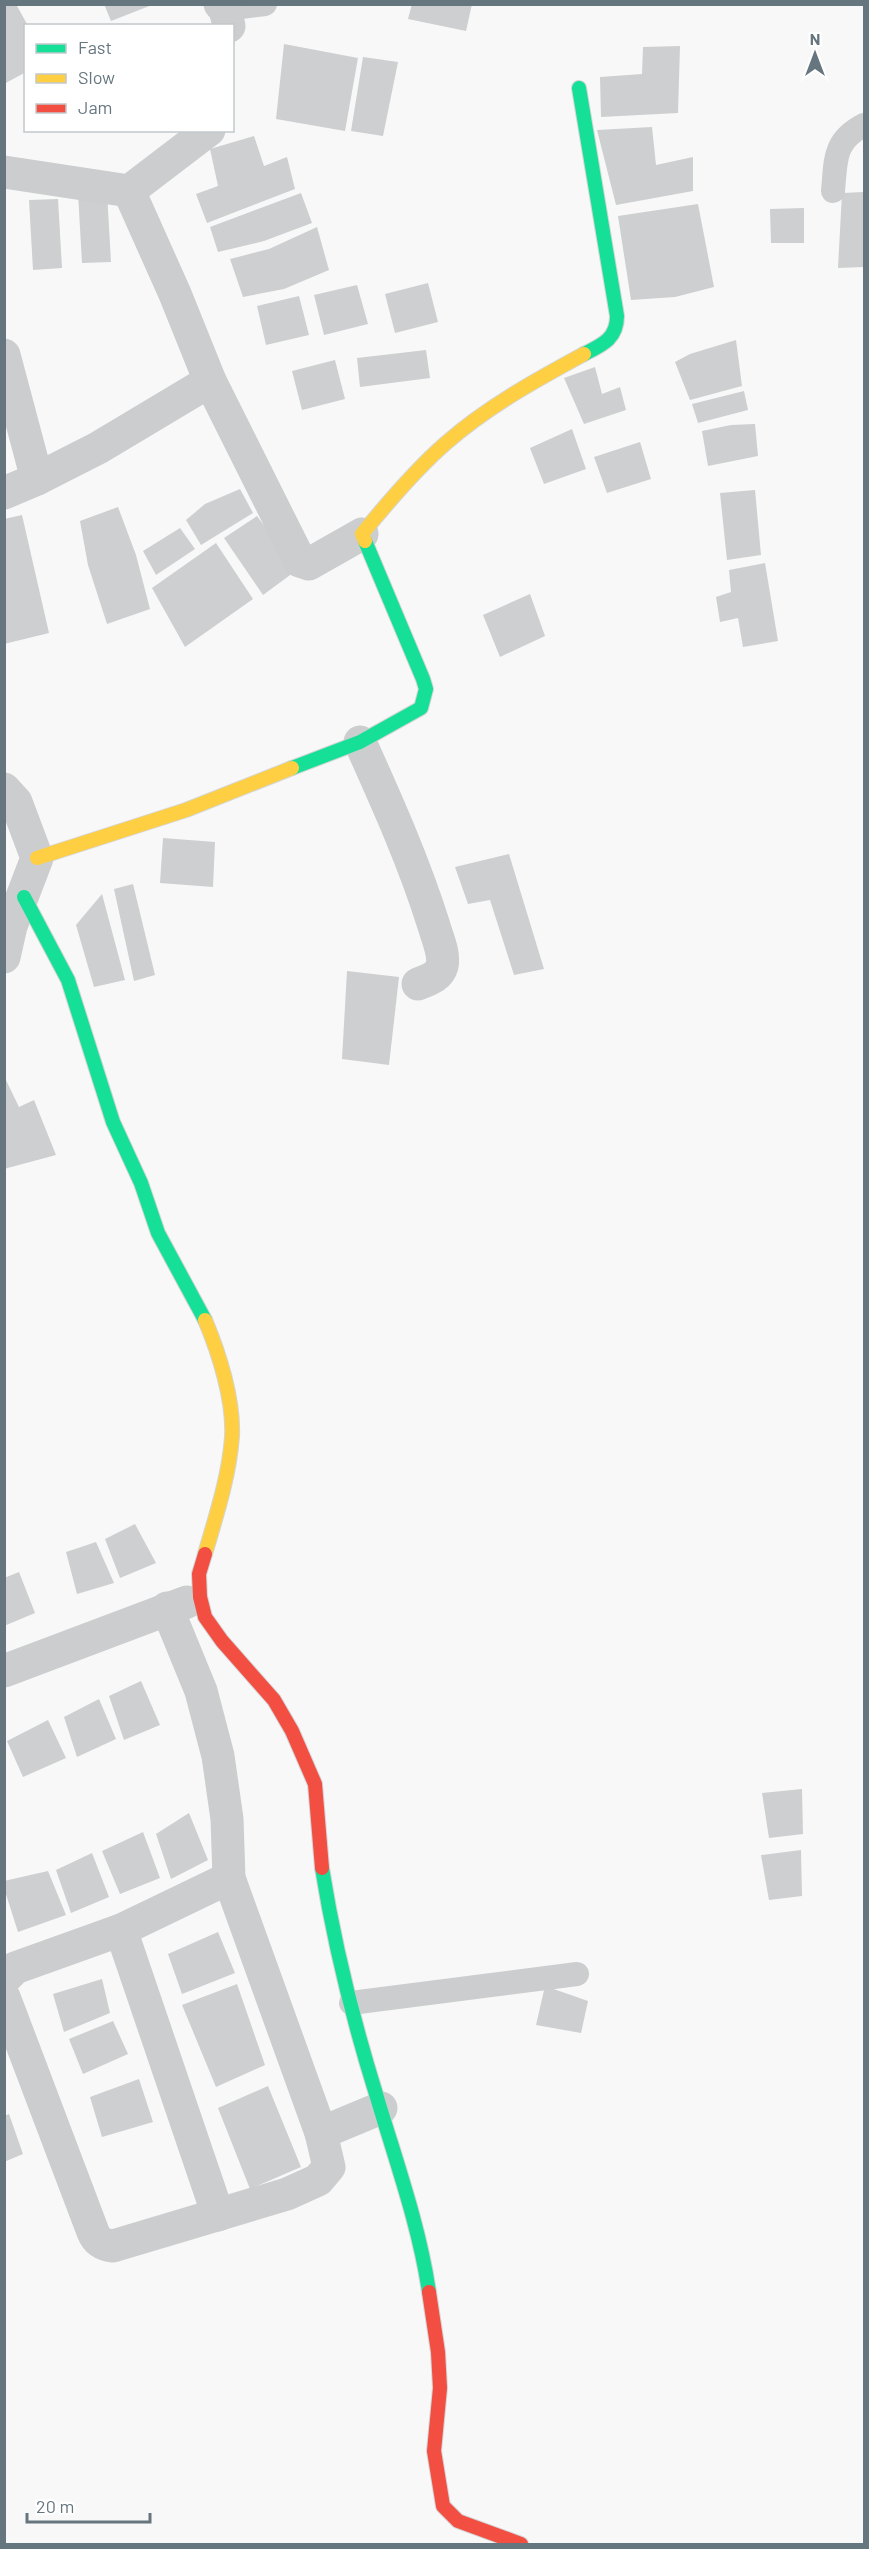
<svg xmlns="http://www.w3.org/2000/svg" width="869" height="2549" font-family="Barlow,sans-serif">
<rect width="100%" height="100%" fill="#f8f8f8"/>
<g fill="#cdcfd0">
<polygon points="4,4 16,4 28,26 26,26 26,72 4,84"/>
<polygon points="104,4 152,4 152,5 111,21"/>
<polygon points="412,4 472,4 466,31 408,19"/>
<polygon points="284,44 358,58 345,131 276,119"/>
<polygon points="680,46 678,113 601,117 600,77 642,74 643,47"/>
<polygon points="363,57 398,62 383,136 351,131"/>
<polygon points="652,127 656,165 693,157 693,191 616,205 597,130"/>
<polygon points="254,136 264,166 287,157 295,189 207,223 196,194 218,186 210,149"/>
<polygon points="107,192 111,262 82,263 78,193"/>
<polygon points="864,192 864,267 838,268 842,193"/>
<polygon points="301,193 312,223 264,241 218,252 210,227"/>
<polygon points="58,199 62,268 33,270 29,200"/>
<polygon points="698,204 714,287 675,297 631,300 618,216"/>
<polygon points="804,208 804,243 771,243 770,209"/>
<polygon points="317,227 329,270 284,289 243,297 230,259 269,249"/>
<polygon points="428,283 438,322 395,333 385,294"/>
<polygon points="357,285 368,324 324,335 314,295"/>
<polygon points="299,296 309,335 266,345 257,306"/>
<polygon points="736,340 742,386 690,400 675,362 690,354"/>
<polygon points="426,350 430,378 360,387 357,358"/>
<polygon points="335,360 345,399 302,410 292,371"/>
<polygon points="595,367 602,394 620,387 626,410 584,424 564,378"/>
<polygon points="744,391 748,410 698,423 692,404"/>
<polygon points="755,424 758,456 708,466 702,431 731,425"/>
<polygon points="572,429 586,469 544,484 530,448"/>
<polygon points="640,442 651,479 607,493 594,457"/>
<polygon points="240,489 253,513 201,545 186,520 205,504"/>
<polygon points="755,490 761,555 727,560 720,493"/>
<polygon points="118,507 136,555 150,609 107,624 88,565 80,521"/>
<polygon points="22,515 49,633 4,644 4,519"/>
<polygon points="257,516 297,570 263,595 224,538"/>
<polygon points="180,528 195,549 156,575 143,551"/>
<polygon points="216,543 253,599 185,647 152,588"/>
<polygon points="765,563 778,641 743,647 738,618 720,622 716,597 731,592 729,570"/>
<polygon points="530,594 545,636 500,657 483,615"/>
<polygon points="163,838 215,842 213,887 160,883"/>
<polygon points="509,854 544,969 514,975 490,900 468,904 455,867"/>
<polygon points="133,884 155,975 134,981 114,889"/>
<polygon points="102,894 125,980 94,987 76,925"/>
<polygon points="347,971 399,977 389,1065 342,1059"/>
<polygon points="4,1076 19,1107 34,1100 56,1155 4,1169"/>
<polygon points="135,1524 156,1563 120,1578 105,1539"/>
<polygon points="96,1542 114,1583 77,1594 66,1552"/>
<polygon points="19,1572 35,1613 4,1626 4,1578"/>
<polygon points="141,1681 160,1725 124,1740 109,1696"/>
<polygon points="99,1699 116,1739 77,1757 64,1717"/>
<polygon points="48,1720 66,1758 23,1777 7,1741"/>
<polygon points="802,1789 803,1834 769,1838 762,1793"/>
<polygon points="189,1813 208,1860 171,1879 156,1834"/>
<polygon points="143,1832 160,1878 120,1894 102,1851"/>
<polygon points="801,1850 802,1896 769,1900 761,1855"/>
<polygon points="92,1853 109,1897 71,1913 56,1870"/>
<polygon points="48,1871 66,1915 18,1932 4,1888 4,1881"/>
<polygon points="218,1932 235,1973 182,1994 168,1954"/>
<polygon points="102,1979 110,2013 64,2032 53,1994"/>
<polygon points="237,1984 265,2065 216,2087 182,2005"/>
<polygon points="545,1986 588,2001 581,2033 536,2025"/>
<polygon points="113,2021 128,2054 83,2074 69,2039"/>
<polygon points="139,2079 153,2122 102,2137 90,2097"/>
<polygon points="268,2086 301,2167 250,2189 218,2108"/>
<polygon points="9,2114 23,2154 4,2162 4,2116"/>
</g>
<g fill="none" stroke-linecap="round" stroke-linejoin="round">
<g stroke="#d4d5d6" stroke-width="16">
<g id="fast">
<path d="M579 88 617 316C617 339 602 345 584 354"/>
<polyline points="292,768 360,742 421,708 426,689 423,679 365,541"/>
<polyline points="24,897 68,980 113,1122 141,1183 158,1233 205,1320"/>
<path d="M322 1868C334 1943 353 2020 376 2094 395 2159 419 2224 429 2292"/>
</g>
</g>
<g stroke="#d4d5d6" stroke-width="16">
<g id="slow">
<path d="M365 541 362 534C388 502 415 470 446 443 487 407 536 380 584 354"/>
<polyline points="37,858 186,810 292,768"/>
<path d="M205 1554C216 1516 229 1477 232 1437 234 1400 219 1353 205 1320"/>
</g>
</g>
<g stroke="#d4d5d6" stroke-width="16">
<g id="jam">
<polyline points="205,1554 199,1574 200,1597 205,1617 222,1641 274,1700 292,1731 315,1784 322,1868"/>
<polyline points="429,2292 438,2352 440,2388 434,2451 443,2506 458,2521 521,2544"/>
</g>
</g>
<g stroke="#cbcdce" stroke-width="24">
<polyline points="225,9 265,4"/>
<path d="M833 191C836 160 833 141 864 125"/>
<polyline points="351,2003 577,1974"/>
</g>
<g stroke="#cbcdce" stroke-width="33">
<polyline points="220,4 225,9 229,26"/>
<polyline points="4,172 129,191 209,130"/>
<polyline points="129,191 175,294 210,381 300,561 309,564 362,534"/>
<polyline points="4,355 37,479 4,493"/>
<polyline points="37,479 98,448 210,381"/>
<path d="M360 742C387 802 414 862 434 926 437 937 445 954 442 966 439 977 428 980 418 984"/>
<polyline points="4,789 16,802 37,858 11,926 4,957"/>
<polyline points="167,1608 201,1691 218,1756 227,1819 229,1878 321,2133"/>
<polyline points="4,1671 187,1602"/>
<polyline points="121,1930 218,2215"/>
<polyline points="4,1979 15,1968 121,1930 229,1878"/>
<path d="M4 1997 93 2232C97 2242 103 2245 113 2246L287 2194 318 2180 329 2167 321 2133 381 2108"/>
</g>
<use href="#fast" stroke="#16e098" stroke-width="14"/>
<use href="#slow" stroke="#ffcf43" stroke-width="14"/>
<use href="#jam" stroke="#f24e42" stroke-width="14"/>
</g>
<rect width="869" height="2549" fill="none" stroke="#66767f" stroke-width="12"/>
<rect x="24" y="24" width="210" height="108" fill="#ffffff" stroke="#c2c8cc" stroke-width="1.5"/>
<rect x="36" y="44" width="30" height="9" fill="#16e098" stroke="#c2c8cc" stroke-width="1.5"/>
<text x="78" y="54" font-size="18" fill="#66767f">Fast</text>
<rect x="36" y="74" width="30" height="9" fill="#ffcf43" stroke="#c2c8cc" stroke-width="1.5"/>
<text x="78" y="84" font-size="18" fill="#66767f">Slow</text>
<rect x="36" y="104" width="30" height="9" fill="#f24e42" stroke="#c2c8cc" stroke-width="1.5"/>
<text x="78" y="114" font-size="18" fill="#66767f">Jam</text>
<g transform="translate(815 54)" stroke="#ffffff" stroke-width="4.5" paint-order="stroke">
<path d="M0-4.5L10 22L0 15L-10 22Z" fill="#66767f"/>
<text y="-9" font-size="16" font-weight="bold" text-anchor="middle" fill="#66767f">N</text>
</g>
<path d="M27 2513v9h123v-9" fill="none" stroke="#66767f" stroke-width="3"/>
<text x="36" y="2513" font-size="18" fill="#66767f" stroke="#ffffff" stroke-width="4.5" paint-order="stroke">20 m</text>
</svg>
